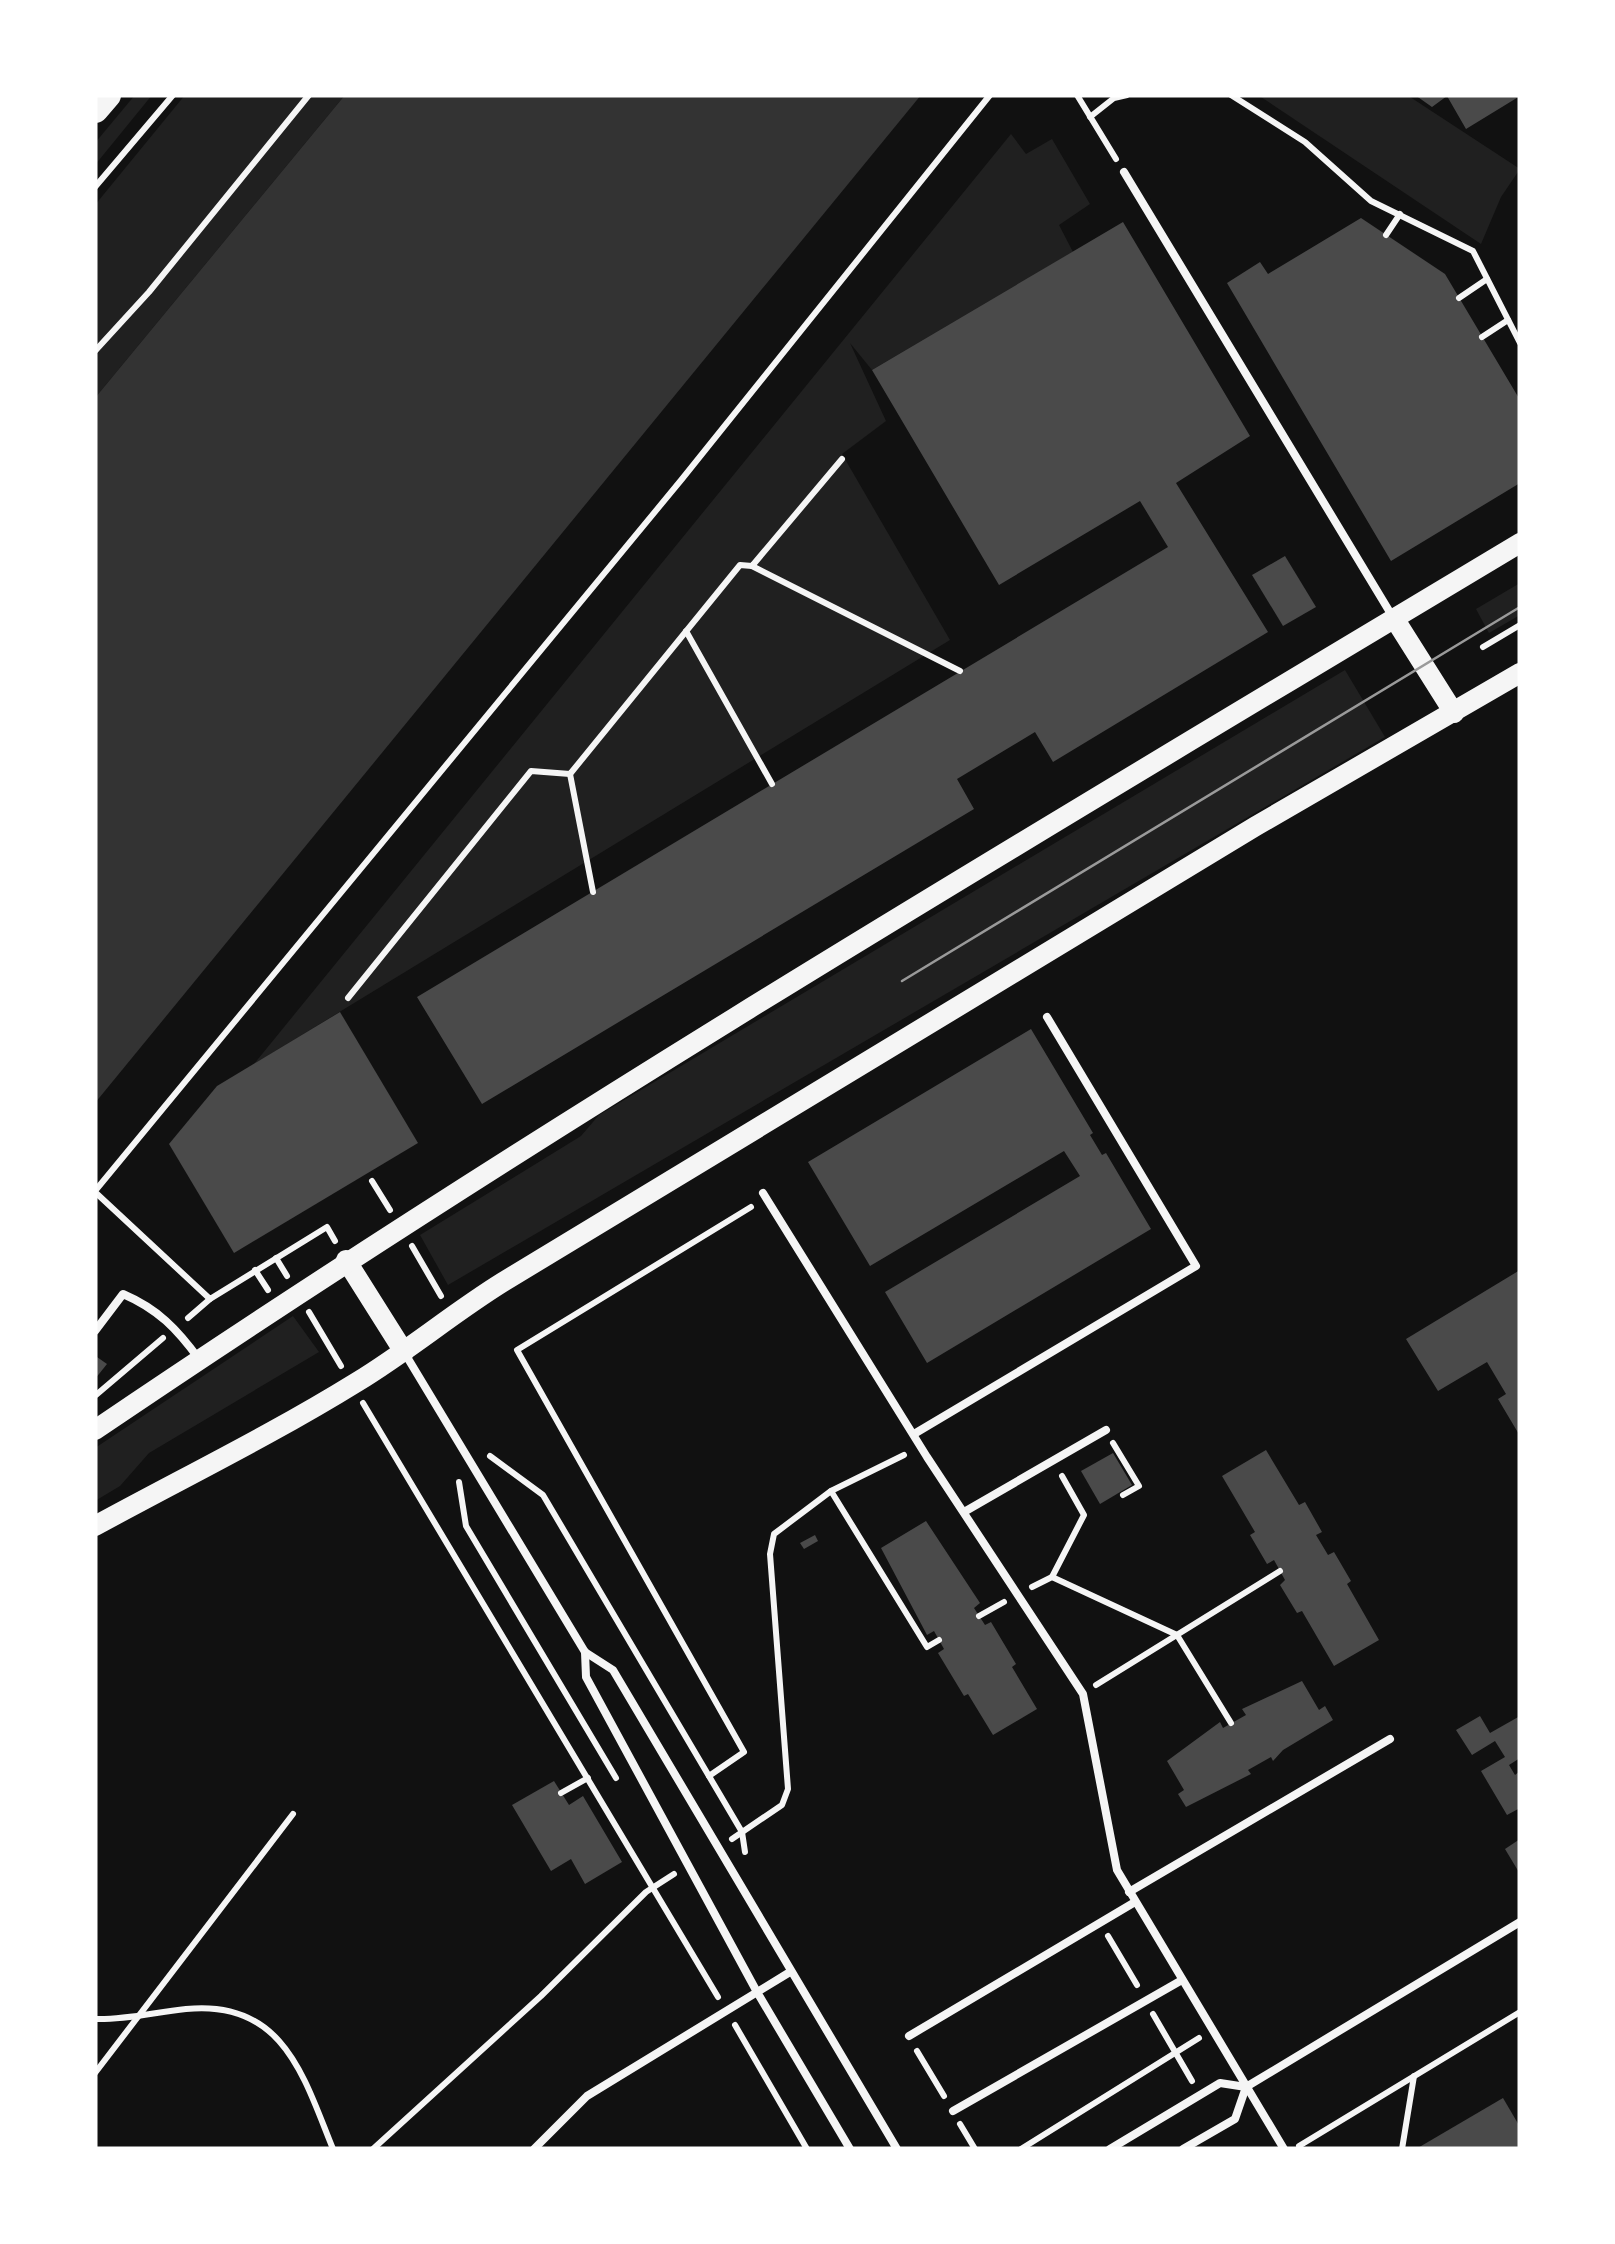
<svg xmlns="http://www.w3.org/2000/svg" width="1615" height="2244" font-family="'Alegreya Sans',sans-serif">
<rect width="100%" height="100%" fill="#111"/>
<g fill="#202020">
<polygon points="135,95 152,95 95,165 95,143"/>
<polygon points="185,95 345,95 95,398 95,205"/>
<polygon points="1258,95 1407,95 1520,169 1501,197 1481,244"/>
<polygon points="1011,134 1026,154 1052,139 1090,204 1059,225 1073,252 872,370 850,343 886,421 842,454 950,640 254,1064"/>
<polygon points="1520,583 1520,615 1489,633 1476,609"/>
<polygon points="1345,670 1385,737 448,1285 420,1235 581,1136 599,1115"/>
<polygon points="293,1316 319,1352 149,1453 120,1486 95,1501 95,1448"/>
</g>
<polygon fill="#333" points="345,95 921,95 95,1103 95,398"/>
<g fill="#4a4a4a">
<polygon points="1415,95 1520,95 1520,96 1466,129 1447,96 1432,107"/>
<polygon points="1361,218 1445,274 1520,400 1520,483 1391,561 1227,283 1260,262 1268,274"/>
<polygon points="1123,222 1250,436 1176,483 1268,632 1053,762 1035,732 957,779 974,809 482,1104 417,997 1168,547 1140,501 999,585 872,370"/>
<polygon points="1285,556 1316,607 1283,626 1252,575"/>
<polygon points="340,1012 418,1143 234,1253 169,1144 217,1086"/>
<polygon points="1031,1029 1093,1133 1090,1135 1102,1155 1106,1153 1151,1229 927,1363 885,1292 1080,1176 1064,1151 870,1266 808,1162"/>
<polygon points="1520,1270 1520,1436 1498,1399 1506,1394 1487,1362 1438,1391 1406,1339"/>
<polygon points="97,1357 107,1364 95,1379 95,1360"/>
<polygon points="1266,1450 1299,1505 1305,1502 1322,1532 1316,1535 1328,1555 1334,1552 1351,1581 1347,1584 1379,1640 1334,1666 1302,1611 1297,1613 1280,1585 1285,1580 1274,1560 1267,1564 1250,1535 1255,1532 1222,1476"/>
<polygon points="1113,1453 1132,1485 1100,1504 1081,1471"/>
<polygon points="926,1521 980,1603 974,1608 985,1625 991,1622 1016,1664 1012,1667 1037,1709 993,1735 968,1694 964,1696 938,1653 944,1649 934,1631 927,1635 881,1548"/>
<polygon points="815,1535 818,1541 804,1549 800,1543"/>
<polygon points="1302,1681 1319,1710 1325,1706 1333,1720 1283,1750 1273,1761 1271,1757 1248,1770 1251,1774 1186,1807 1178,1794 1184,1790 1167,1761 1220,1722 1223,1728 1246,1715 1242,1709"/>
<polygon points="1480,1716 1490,1733 1520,1716 1520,1758 1509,1765 1515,1775 1520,1771 1520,1808 1507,1815 1481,1771 1505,1757 1495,1741 1472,1755 1456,1730"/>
<polygon points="554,1781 569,1805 583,1796 622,1862 585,1884 571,1859 551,1871 512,1805"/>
<polygon points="1520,1839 1520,1874 1505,1849"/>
<polygon points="1503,2098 1520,2127 1520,2149 1416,2149"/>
</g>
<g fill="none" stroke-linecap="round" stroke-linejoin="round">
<g stroke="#f5f5f5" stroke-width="6">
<polyline points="1077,95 1116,159"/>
<polyline points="1231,95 1305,142 1371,201 1473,251 1520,343"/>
<polyline points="1090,117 1114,98 1127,95"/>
<polyline points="95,187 173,95"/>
<polyline points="1386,235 1400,214"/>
<polyline points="1459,298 1487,279"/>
<polyline points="1482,337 1508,320"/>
<polyline points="95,351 149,292 309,95"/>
<polyline points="752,566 960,671"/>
<polyline points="686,631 772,784"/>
<polyline points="1483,647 1520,625"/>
<polyline points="570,774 593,892"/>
<polyline points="348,998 531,771 570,774 740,565 752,566 842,459"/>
<polyline points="372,1181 390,1210"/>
<polyline points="95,1191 682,479 990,95"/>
<polyline points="95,1192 210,1299 327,1227 335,1241"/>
<polyline points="412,1246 441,1296"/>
<polyline points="276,1258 287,1276"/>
<polyline points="255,1270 268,1290"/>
<polyline points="309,1312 341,1366"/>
<polyline points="188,1318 210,1299"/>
<polyline points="96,1395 163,1338"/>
<polyline points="363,1403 718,1997"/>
<polyline points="1113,1443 1139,1486 1123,1495"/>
<polyline points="490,1456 543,1495 742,1832 745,1852"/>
<polyline points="459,1482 466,1526 616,1778"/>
<polyline points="831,1491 927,1647 939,1640"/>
<polyline points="1052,1577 1084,1515 1062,1476"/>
<polyline points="1032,1587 1052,1577 1177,1635 1231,1723"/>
<polyline points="979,1616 1004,1602"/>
<polyline points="1096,1685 1280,1571"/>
<polyline points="709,1776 744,1752 517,1350 751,1207"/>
<polyline points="561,1793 588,1778"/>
<polyline points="732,1839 782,1805 788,1789 770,1554 774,1534 831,1491 904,1455"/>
<polyline points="1108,1936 1137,1985"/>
<polyline points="1153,2014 1192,2081"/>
<path d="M95 2019C128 2020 155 2012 186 2009 284 1999 304 2078 333 2149"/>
<polyline points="735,2025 807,2149"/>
<polyline points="917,2051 944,2096"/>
<polyline points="95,2073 293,1814"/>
<polyline points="960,2124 975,2149"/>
<polyline points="1299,2146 1520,2012"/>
<polyline points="373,2149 541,1996 646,1892 674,1874"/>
<polyline points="1021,2149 1199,2038"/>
<polyline points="1402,2149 1414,2076"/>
</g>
<g stroke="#f5f5f5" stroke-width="8">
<polyline points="1124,172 1391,614"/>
<polyline points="763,1193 927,1457 1083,1694 1117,1870 1284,2149"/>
<path d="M95 1331 123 1294C158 1309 177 1329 199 1359"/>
<polyline points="404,1352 585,1652 613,1670 897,2149"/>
<polyline points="914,1434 1196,1266 1047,1017"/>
<polyline points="964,1512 1106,1430"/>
<polyline points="585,1652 586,1677 757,1992 850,2149"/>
<polyline points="1129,1892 1390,1739"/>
<polyline points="909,2036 1135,1902"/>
<polyline points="953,2111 1182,1980"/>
<polyline points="534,2149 587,2096 790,1972"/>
<polyline points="1110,2149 1220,2083 1246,2087"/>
<polyline points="1183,2149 1235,2119 1246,2087 1520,1922"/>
</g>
<g stroke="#f5f5f5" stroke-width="20">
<polyline points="1394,618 1454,713"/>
<polyline points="346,1260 404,1352"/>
<path d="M95 1430C558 1116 1040 831 1520 543"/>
<path d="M95 1526C183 1478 273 1434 357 1382 408 1351 453 1313 503 1282L1256 826 1520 673"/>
</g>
<polyline stroke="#f5f5f5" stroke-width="28" points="95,109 107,95"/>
<polyline stroke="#9a9a9a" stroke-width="2.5" points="902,981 1520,607"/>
</g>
<rect width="1615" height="2244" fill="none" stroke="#ffffff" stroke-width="195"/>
</svg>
